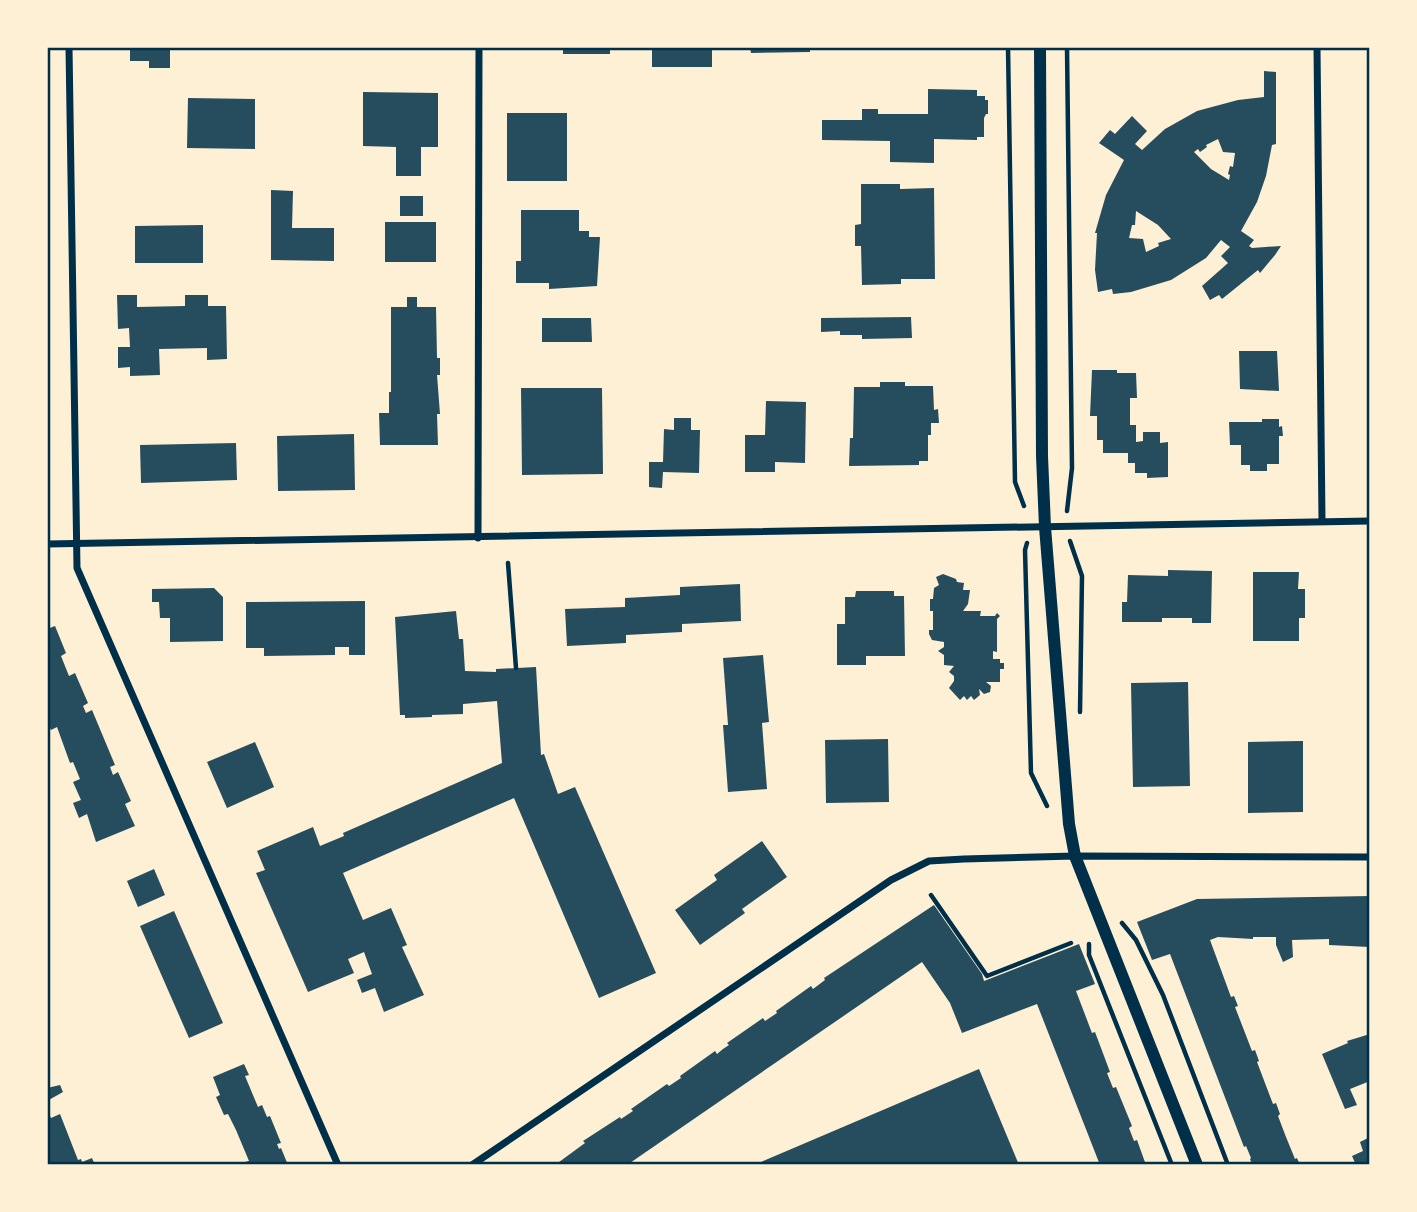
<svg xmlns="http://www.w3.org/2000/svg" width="1417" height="1212" font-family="'Source Sans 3',sans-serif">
<rect width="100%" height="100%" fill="#fdf0d5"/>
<g fill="#264d5e" fill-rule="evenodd">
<polygon points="130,47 170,47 170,68 149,68 149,61 130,61"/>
<rect x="563" y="47" width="47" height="7"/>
<rect x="652" y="47" width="60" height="20"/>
<polygon points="750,47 810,47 810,52 751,53"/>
<path d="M1264 71 1276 72V144L1272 145 1266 176 1257 202 1241 231 1254 240 1249 246 1252 248 1281 246 1275 255 1260 273 1258 270 1222 299 1219 295 1210 300 1202 286 1228 263 1221 256 1230 247 1221 240 1206 258 1171 280 1131 292 1113 294 1112 289 1098 292 1095 270 1097 233H1095L1106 195 1124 160 1099 143 1110 130 1115 134 1132 116 1147 131 1135 144 1142 150 1165 129 1197 111 1238 100 1264 97ZM1218 139 1223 152 1235 153 1233 167 1230 166 1228 174 1230 175 1229 180 1211 169 1194 152 1198 149 1200 152 1207 147 1206 145ZM1136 211 1158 225 1171 239 1158 243 1159 246 1146 252 1143 239 1129 238 1132 225H1135Z"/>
<polygon points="928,89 977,90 977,96 985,96 985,100 988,100 988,114 986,114 984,118 984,137 977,137 977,140 934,139 934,163 890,162 890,141 822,140 822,120 862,120 862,109 878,109 878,114 928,114"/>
<polygon points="363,92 438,93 438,147 421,147 421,176 396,176 396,147 363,146"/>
<polygon points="188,98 255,99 255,149 187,148"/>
<rect x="507" y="113" width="60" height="68"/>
<polygon points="861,184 900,184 900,189 934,188 935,279 901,279 901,284 862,285 861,246 855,246 855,225 861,224"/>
<polygon points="271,190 293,191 292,228 334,228 334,261 271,260"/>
<rect x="400" y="196" width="23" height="20"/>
<polygon points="521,210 579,210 579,231 589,231 589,237 600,237 597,286 549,289 549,283 516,283 516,261 521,261"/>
<rect x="385" y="222" width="51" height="40"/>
<polygon points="203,225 203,263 135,263 135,226"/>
<polygon points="117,295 137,295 137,307 185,306 185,295 208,295 208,306 226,306 227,359 207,360 207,348 159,349 160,375 130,376 130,367 118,368 118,347 130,347 129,328 118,329"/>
<polygon points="407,297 417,297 417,307 436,307 437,358 440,358 440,375 437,375 440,414 437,414 438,445 380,445 379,413 389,413 389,392 391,392 391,307 407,307"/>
<polygon points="911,317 912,338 862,339 862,335 840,335 840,331 821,332 821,318"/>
<polygon points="542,318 591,318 592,342 542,342"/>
<polygon points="1239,351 1277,351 1279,391 1240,389"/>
<polygon points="1092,370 1117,370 1117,373 1136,373 1137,398 1130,398 1130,425 1136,425 1136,442 1143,441 1143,432 1160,432 1160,443 1168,442 1168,477 1147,478 1147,473 1135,473 1135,463 1128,463 1128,453 1103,453 1103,440 1097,440 1097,416 1090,416"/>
<polygon points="880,382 905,382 905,386 933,386 934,410 938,409 939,423 931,423 931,435 928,435 928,461 919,461 919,465 849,466 850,438 853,438 854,387 880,387"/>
<polygon points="521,388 602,388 603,474 522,475"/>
<polygon points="766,401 806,402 805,463 775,462 775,472 745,472 745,435 765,435"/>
<polygon points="674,418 691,418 691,430 700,430 699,473 663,472 662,488 649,487 649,462 663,462 664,429 674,430"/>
<polygon points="1262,419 1279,419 1279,427 1282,426 1283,436 1279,436 1279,464 1267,464 1267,471 1250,471 1250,465 1241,465 1241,445 1230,445 1229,422 1262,422"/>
<polygon points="354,434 355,490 278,491 277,436"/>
<polygon points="236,443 237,480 141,483 140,445"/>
<polygon points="1168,570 1212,571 1211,623 1192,623 1192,618 1162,618 1162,622 1122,622 1122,602 1127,602 1128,575 1168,576"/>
<polygon points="1253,572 1299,572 1298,589 1305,589 1305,618 1299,618 1299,641 1253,641"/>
<polygon points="943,574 956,579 957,582 964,583 963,590 970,590 968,604 963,611 981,611 980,616 995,616 997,613 1000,616 997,619 997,652 993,651 993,659 1000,659 1000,663 1004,663 1004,669 1000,669 1000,682 986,682 991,686 990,692 984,694 979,689 980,695 974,700 971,696 967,700 964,696 960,700 949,688 954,681 954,676 949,672 954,666 944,665 944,655 938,651 944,647 944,642 932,640 929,634 929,630 933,630 933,611 930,611 930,599 933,599 934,588 939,585 936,577"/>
<polygon points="740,584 741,621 682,624 682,632 626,635 626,643 567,646 565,609 625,607 625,598 680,595 680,587"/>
<polygon points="214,588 223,597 223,641 170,642 170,618 160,618 159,602 152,602 152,589"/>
<polygon points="856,591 894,591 894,596 904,596 905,656 866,656 866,665 837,665 837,624 845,624 845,597 855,597"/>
<polygon points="365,601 365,655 349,655 349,647 335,647 335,655 264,656 264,648 246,648 246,602"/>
<polygon points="456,611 459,639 463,639 465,671 496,672 496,669 536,667 541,755 544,754 558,794 575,787 656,973 599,998 514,798 343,873 363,920 391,908 407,945 402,947 424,995 384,1012 375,988 362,993 357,980 372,974 364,952 348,959 354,973 308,992 256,873 265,870 257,851 313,827 320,846 344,836 343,833 502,763 497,701 463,704 463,714 432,715 432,717 405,718 405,715 400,715 395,617"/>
<polygon points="55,626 66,653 61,656 69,676 75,673 88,703 83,706 86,713 92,710 115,765 110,767 113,775 118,772 131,801 125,804 135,826 96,842 87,814 79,818 73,803 81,800 73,782 80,779 73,762 70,763 57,727 51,730 47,723 47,629"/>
<polygon points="763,655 769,722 762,723 767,789 728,792 723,725 728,725 723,658"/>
<polygon points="1188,682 1190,786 1133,787 1131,683"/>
<polygon points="888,739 889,802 826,803 825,740"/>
<polygon points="1303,741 1303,812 1248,813 1248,742"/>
<polygon points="255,742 274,787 227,808 207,762"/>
<polygon points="762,841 787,877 742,909 745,913 700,945 675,910 717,880 714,875"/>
<polygon points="154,869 165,895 138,907 127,881"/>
<polygon points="1370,896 1369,947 1329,945 1329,939 1292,940 1293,957 1283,962 1276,945 1276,937 1253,937 1253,939 1218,937 1210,940 1231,997 1234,996 1238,1006 1235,1007 1252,1051 1255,1050 1259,1061 1257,1062 1273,1104 1276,1103 1280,1114 1278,1116 1286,1137 1295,1159 1297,1158 1300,1165 1252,1165 1250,1159 1251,1158 1246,1146 1244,1147 1170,954 1152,960 1137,922 1197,899"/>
<polygon points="934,905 982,974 984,981 1079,944 1095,984 1076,991 1092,1033 1095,1032 1110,1072 1107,1073 1113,1088 1116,1087 1132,1126 1129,1128 1134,1141 1137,1140 1146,1165 1100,1165 1037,1004 962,1033 950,1003 922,962 627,1165 555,1165 585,1143 583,1141 620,1117 621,1119 633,1111 631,1109 667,1084 669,1086 681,1078 680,1076 715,1051 717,1054 723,1049 729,1045 727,1043 763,1018 765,1021 777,1013 776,1011 811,986 813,989 825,980 824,978"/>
<polygon points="174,911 223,1023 189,1038 140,926"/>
<polygon points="1370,1034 1370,1081 1350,1089 1357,1105 1345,1109 1322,1054 1348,1043 1347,1041"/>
<polygon points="244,1064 249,1075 245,1076 258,1107 262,1105 267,1117 270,1116 281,1143 277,1144 279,1149 281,1148 288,1165 246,1165 245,1162 249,1161 236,1130 228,1114 224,1115 216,1097 220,1095 213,1077"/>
<polygon points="979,1069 1019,1165 754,1165"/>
<polygon points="60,1085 63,1092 47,1101 47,1088"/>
<polygon points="47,1110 51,1118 60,1114 78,1160 81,1159 82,1162 92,1158 95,1165 47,1165"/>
<polygon points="1370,1137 1370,1165 1356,1165 1352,1156 1363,1151 1360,1142"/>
</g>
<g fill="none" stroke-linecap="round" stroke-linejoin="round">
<g stroke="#003049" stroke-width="4.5">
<polyline points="1008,47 1015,482 1024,506"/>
<polyline points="1067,511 1072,468 1067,47"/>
<polyline points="1070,541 1082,576 1080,712"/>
<polyline points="1027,543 1025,550 1031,773 1047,806"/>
<polyline points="508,563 516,668"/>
<polyline points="931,895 987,976 1071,943"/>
<polyline points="1122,923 1136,940 1163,995 1228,1165"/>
<polyline points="1089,944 1089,955 1172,1165"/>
</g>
<g stroke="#003049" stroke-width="7">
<polyline points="69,47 77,568 338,1165"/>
<polyline points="1317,47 1322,521"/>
<polyline points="478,538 479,47"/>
<polyline points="47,544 1370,521"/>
<polyline points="472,1165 891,880 929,861 964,859 1075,856 1370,857"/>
</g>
<polyline stroke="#003049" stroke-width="12" points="1040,47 1042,456 1045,527 1069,824 1075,856 1197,1165"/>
</g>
<rect width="1417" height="1212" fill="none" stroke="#fdf0d5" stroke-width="98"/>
<rect x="49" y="49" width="1319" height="1114" fill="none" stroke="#003049" stroke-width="2.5"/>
</svg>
